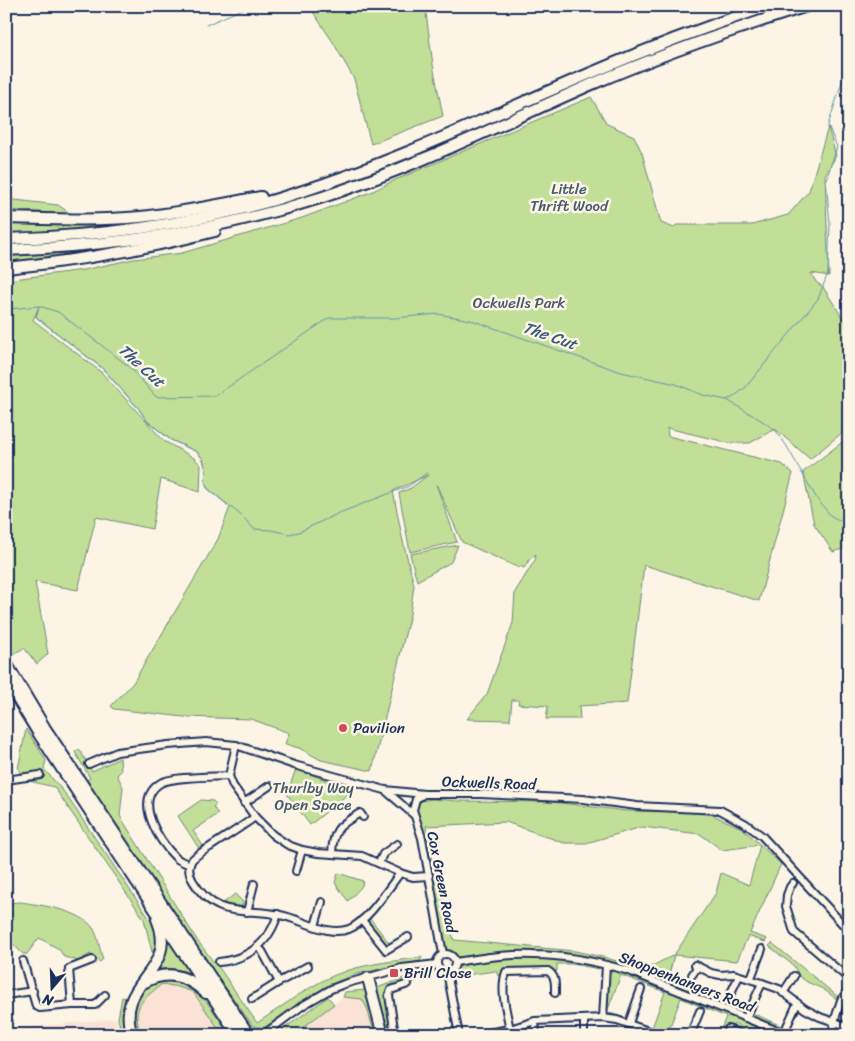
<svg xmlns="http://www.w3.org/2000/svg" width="855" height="1041" font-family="Sriracha,sans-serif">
<rect width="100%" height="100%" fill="#fcf5e5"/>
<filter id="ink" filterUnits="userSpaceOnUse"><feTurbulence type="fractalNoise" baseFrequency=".02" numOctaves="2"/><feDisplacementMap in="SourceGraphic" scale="10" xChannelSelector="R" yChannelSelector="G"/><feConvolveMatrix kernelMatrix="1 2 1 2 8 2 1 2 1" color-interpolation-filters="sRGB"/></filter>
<g filter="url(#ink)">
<g fill="#fae3d4">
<polygon points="162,984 178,987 193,992 223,1035 141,1035 138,1025 137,1010 142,1000"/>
<polygon points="343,997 362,999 367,1008 375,1035 293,1035"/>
<polygon points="118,1018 122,1035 6,1035 6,1030"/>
</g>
<g fill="#c2df97" stroke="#6e877a" fill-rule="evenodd">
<polygon points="309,6 425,6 433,65 443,116 371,144 354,79 333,42"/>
<polygon points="591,97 607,124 634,136 642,153 661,223 674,228 676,225 752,225 788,215 809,191 828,127 836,156 825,175 829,276 811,273 816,282 823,287 849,328 849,427 810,459 775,429 750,443 730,443 667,428 668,436 782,464 793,473 759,601 644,565 627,703 579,706 580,719 546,719 548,706 518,704 519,700 512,700 510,720 467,719 487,694 513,623 515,592 535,560 536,554 530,559 524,568 520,566 519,568 462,542 436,484 457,542 410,552 399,493 411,488 428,475 393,491 402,537 414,585 410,614 372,771 321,760 299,748 285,744 289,733 251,719 184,717 114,709 111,706 133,683 218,539 230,507 207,488 205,481 206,470 203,459 197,452 171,440 147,421 139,409 102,368 36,317 38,309 33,320 101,372 164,441 194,458 201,465 200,492 161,479 152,529 96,517 78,590 35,582 48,654 37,664 24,648 13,654 6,634 6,280 83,270 134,259 182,253 302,218 371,192 393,181"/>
<polygon points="6,199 58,205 71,214 6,210"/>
<path d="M169 216C116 226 61 232 6 233V221Z"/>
<polygon points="142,245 100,254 6,263 6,256 71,253"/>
<polygon points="849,437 849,547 833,552 814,524 803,472"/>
<polygon points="458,545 451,562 417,581 410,554"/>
<polygon points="26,729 46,760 44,769 64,792 155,927 156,947 152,952 144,919 54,787 29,781 18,769"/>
<path d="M79 749 92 771 120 758 121 771 117 775 123 787 120 816 197 940 213 961 220 969 257 1023C285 1005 314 981 346 971 370 963 397 961 422 957L420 961 356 974 325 987 263 1028 253 1026 198 949 87 780 90 778 75 752Z"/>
<polygon points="296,769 353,790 310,825 287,794"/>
<path d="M432 799 458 801 553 802 626 811 706 812 742 828 781 864 750 933 767 939 765 942 748 936 737 961 674 955 668 978 703 993 746 1010 741 1013 668 982 603 961 571 955 534 951 497 952 459 957 452 954 444 947 417 807 421 801ZM506 822 564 843H586L642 827 700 834 722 850 760 845 749 885 721 873 716 893 674 955 644 970 607 958 575 951 454 940 435 872 426 826Z"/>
<polygon points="201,800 213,801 216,804 213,807 218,814 193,831 204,847 200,850 178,816"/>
<polygon points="338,873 363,881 362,886 348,901 335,883"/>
<polygon points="235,894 243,902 242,907 233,908 221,905"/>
<path d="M20 902C41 905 81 910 93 928 99 937 99 949 103 959L100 962 90 954 79 961 64 957 59 949 39 938 27 954H23L7 938 6 903Z"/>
<polygon points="369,917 390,944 384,943 368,923"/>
<polygon points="163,930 191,973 188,975 155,975"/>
<polygon points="772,943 837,996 838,1000 823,989 807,982 799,976 794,966 769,946"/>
<polygon points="534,957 571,960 597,965 599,969 572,964 557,964 557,971 550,969 498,976 496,971 450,977 452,972 457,967 499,958"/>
<polygon points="611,969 668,989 779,1035 750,1035 738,1030 738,1025 735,1024 732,1026 729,1025 726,1031 721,1029 726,1017 681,998 667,1034 652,1028 665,992 621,975 607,1012 627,1019 609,1017 606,1014 608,971"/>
<polygon points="412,975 414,982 411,984 409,980 394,985 387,990 391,1035 386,1035 377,988"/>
<path d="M160 979C165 979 170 978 175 979 201 985 215 1015 230 1035H223L193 992 178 987 162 984C141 1001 131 1006 141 1035H136C135 1028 132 1018 132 1011 133 995 146 985 160 979Z"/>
<polygon points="365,990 378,1031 378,1035 375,1035 367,1008 362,999 343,997 345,992"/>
<polygon points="122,997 127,999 124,1017 127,1035 122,1035 118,1018"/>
<polygon points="328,997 334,1004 293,1035 275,1035"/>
<polygon points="752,1013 802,1035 795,1035 753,1018"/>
</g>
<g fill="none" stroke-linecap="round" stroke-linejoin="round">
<g stroke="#5b94ab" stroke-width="1">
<polyline points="206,25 249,6"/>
<polyline points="39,306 36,317 102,368 139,409 147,421 171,440 197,452 203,459 206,470 205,481 207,488 243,517 254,529 271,530 289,534 299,532 339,513 409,486 428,472"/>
<polyline points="6,311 9,309 39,306 58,312 131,368 156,397 215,396 329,318 395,318 438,314 471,320 621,372 676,384 703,395 726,400 732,398 745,388 818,299 828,273 830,224 826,180 837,147 828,125 849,61"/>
<polyline points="727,400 764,422 776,431 786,445 817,499 831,516 849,525"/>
</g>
<g stroke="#1b2f5e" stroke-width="10">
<g id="minor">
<polyline points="236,745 229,776 233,786 255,817 273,835 288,845 302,850 318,853 362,856 400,873 413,877 429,876"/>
<polyline points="89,764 117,752 168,745 206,742 236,745 294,765 385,790 424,794 481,794 583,799 637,806 720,810 746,824 762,836 849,931"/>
<polyline points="6,780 40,775"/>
<polyline points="386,791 414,815"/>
<polyline points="424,794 416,799 413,810 422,838 443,954"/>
<polyline points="244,803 269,786"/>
<path d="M255 817C240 828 225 837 210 847 205 850 196 855 192 860 187 867 189 874 193 881 217 921 244 907 280 915 302 919 327 937 349 929 368 921 388 889 400 873"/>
<path d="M332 854C333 828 339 826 360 813L363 817"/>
<polyline points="379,863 383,854 397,844"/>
<path d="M190 865C185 863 180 861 176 858 160 842 133 802 159 784 170 776 214 777 229 776"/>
<polyline points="296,871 302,850"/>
<polyline points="793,883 790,887 787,895 786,906 794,932 849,979"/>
<polyline points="247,912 254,884"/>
<polyline points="362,920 386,950 408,937"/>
<polyline points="315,926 322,902"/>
<polyline points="259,948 262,951 279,982"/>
<circle cx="446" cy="963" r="9"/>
<polyline points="23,961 36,1006 40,1008 72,1005 95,1005 105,995"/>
<path d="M219 962C249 959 269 943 278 914"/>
<path d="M455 962C481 958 506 954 533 955 565 955 598 962 629 971L788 1035"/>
<polyline points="695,965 711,973 720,975 734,974 762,983 779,989 805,1009 820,1017 849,1027"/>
<polyline points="447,972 459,1035"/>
<polyline points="692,975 698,966"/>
<polyline points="751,978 762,949"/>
<polyline points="783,993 794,976"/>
<polyline points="6,995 33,991"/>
<polyline points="252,999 279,982 308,966"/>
<polyline points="728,999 739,976"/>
<polyline points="72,1005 69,969 92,960"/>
<polyline points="603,1018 606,965"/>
<polyline points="746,1018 762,983"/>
<polyline points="584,1020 584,1035"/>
<polyline points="535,1021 536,1035"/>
<polyline points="834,1022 841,1000 849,989"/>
<polyline points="629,1023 641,989"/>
<polyline points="787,1026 797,1004"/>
<path d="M510 1029C506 1011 500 989 506 972L548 971C556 976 555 984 555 993"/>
<polyline points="728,1029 743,1035"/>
<polyline points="263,1035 302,1006 331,989 344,984 402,968 437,964"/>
<polyline points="395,1035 389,995 391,990 408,984"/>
<polyline points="479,1035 513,1028 535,1021 603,1018 617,1020 660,1035"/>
<polyline points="690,1035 700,1011"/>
<polyline points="831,1035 835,1022"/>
</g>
</g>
<g stroke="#1b2f5e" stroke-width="14">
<g id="highway">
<path d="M6 218C51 219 96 221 140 217 181 213 221 204 261 197"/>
<path d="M6 239C105 236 206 223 300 192 400 160 494 114 591 73 649 48 708 26 768 6"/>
<path d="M6 250C113 246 221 230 323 197 415 167 503 123 592 84 662 54 734 29 807 6"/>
<path d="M6 268C77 261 146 249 215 231"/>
<polyline points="6,663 46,730 249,1035"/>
<polyline points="6,680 39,734 238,1035"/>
<polyline points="368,978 383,1035"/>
<path d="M143 983C166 969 187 975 206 993"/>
<path d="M132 1035C113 980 180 974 157 919"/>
</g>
</g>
<use href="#minor" stroke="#fcf5e5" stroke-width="6"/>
<use href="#highway" stroke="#fcf5e5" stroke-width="10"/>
</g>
</g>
<g fill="#d1495b" stroke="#fcf5e5" stroke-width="2">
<circle cx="343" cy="728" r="5"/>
<rect x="389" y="968" width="10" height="10" rx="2.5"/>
</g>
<g text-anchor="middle" stroke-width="5" stroke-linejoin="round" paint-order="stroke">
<g font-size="15" fill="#455b6c" stroke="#fcf5e5">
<text x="569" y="194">Little<tspan x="569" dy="17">Thrift Wood</tspan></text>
<text x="519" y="308">Ockwells Park</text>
<text x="313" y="793">Thurlby Way<tspan x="313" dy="17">Open Space</tspan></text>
</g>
<g font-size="15" fill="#1b2f5e" stroke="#fcf5e5" text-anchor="start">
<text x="353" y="733">Pavilion</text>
<text x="404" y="978">Brill Close</text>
</g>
<g font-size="15" fill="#1b2f5e" stroke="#fcf5e5">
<text transform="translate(489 783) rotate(2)" y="5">Ockwells Road</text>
<text transform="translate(442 882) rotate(79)" y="5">Cox Green Road</text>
<text transform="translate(687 982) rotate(21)" y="5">Shoppenhangers Road</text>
</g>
<g font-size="16" font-style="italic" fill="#36597e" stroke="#fcf5e5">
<text transform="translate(550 335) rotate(19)" y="6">The Cut</text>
<text transform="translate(142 365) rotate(42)" y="6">The Cut</text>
</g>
</g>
<rect width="855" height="1041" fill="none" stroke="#fcf5e5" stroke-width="25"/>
<rect x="12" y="12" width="830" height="1016" fill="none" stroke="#1b2f5e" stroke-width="2" filter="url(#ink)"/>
<g transform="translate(52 988) rotate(199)" stroke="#fcf5e5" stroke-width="4" paint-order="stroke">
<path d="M0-4L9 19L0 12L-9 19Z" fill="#1b2f5e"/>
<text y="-8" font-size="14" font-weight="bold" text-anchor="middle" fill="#1b2f5e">N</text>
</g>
</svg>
